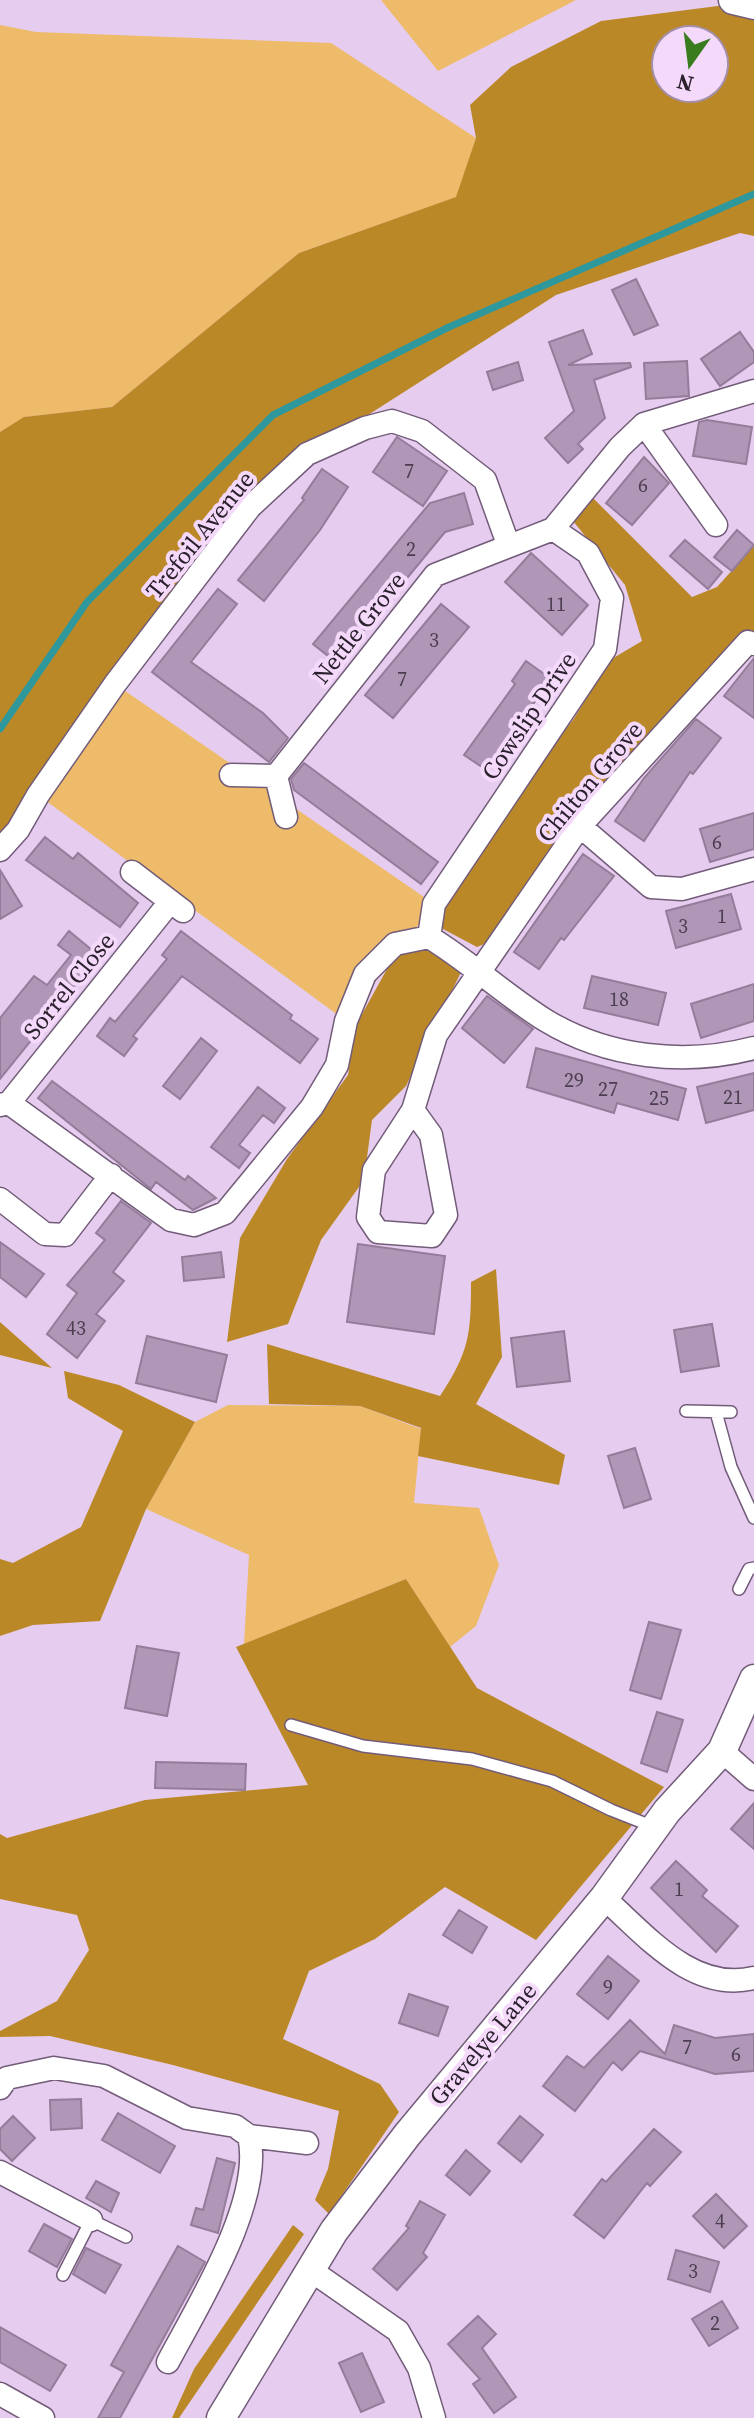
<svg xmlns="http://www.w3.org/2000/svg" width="754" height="2418" viewBox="0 0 754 2418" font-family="'Source Serif 4',serif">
<rect width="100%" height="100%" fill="#e6ccee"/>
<path fill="#edbb69" d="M381,0h195l-138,71z
M0,25l36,7 295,11 145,95 -19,59 -158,56 -187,154 -87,10 -25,15z
M115,684l319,220 -88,117 -308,-226z
M228,1405l132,1 61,23 -7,74 65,5 20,57 -23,61 -26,21 -44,-68 -162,65 5,-89 -103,-46 49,-87z"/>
<path fill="#bb8828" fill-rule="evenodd" d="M741,3l13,5v228l-14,-3 -184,62 -249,159 -57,53 -250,343v-418l24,-15 88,-10 187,-154 157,-56 20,-59 -6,-33 41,-38 90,-46zM666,40h48v48h-48z
M593,498l99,99 25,-10 37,-41v90l-65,53 -88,102 -112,151 -12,5 -34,-18 -1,-25 60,-96 71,-88 37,-60 32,-19 -17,-56 -52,-64z
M426,943l36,27 -56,116 -34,34 -8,60 -43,60 -33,84 -61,18 13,-104 47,-79 61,-84 7,-48 43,-78z
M496,1269l6,88 -26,47 89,51 -6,30 -141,-29 3,-28 -61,-22 -91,-2 -2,-60 173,52c29,-44 31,-61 31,-114z
M0,1322l52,46 -52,-13z
M64,1371l55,14 76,37 -49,87 -46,112 -67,4 -33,11v-77l13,4 68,-36 42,-96 -55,-33z
M406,1579l71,109 187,99 -128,153 -91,-53 -70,52 -66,32 -26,68 97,45 19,28 -70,102 -14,-14 13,-31 11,-58 -166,-46 -123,-29 -50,1v-6l57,-30 32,-51 -12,-35 -77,-16v-65l7,4 138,-38 163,-15 -72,-138z
M293,2225l11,9 -125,184h-7l22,-49z"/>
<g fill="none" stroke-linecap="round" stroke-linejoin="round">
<path stroke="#2f989c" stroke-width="7" d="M0,729l87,-127 186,-187 176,-88 305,-133"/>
</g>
<path fill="#b097b7" stroke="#947c9a" stroke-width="2" d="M636,279l22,46 -24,10 -22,-45z
M583,330l9,24 -24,11 62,-2 1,4 -37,13 11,38 -27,26 5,5 -15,14 -23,-25 29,-27 -25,-69z
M740,332l14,20v10l-34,24 -19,-27z
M687,361l2,35 -43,3 -2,-36z
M518,362l5,18 -30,10 -6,-18z
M707,420l45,7 -6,37 -53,-8 6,-34z
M397,437l50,34 -24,35 -50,-34z
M644,457l25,26 -37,42 -26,-22z
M322,469l26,18 -28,43 -56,71 -26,-21 66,-80 -2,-2z
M464,493l9,31 -28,8 -108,131 -24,-19 117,-141z
M737,530l17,15 -22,26 -18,-14z
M685,540l37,32 -14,17 -38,-33z
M531,553l57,52 -26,30 -57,-53z
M218,589l19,15 -46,58 72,51 25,25 -19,24 -117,-90z
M441,604l28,23 -76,91 -28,-23z
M754,658v60l-30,-22z
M526,661l25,18 -22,31 5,3 -20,28 -4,-3 -22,33 -24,-16 51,-71 -3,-3z
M696,719l25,19 -28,36 -3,-2 -46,69 -29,-20 29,-43z
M304,763l134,99 -17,22 -127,-94 -3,-11z
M754,813v36l-44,13 -10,-33z
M45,837l28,22 5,-6 60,50 -18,24 -94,-67z
M583,854l31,22 -50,64 -3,-2 -22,31 -25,-17z
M0,870l22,36 -22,13z
M731,894l10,35 -65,19 -10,-37z
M69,931l30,25 -99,123v-61l34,-42 13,9 24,-30 -13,-10z
M181,931l111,84 -2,4 28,20 -18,24 -118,-87 -49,60 4,3 -13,17 -27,-20 13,-18 5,4 52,-63 -5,-4z
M592,976l74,17 -8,32 -74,-17z
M754,984v37l-53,17 -10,-34z
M487,996l46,33 -29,34 -42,-35z
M201,1038l16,13 -37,48 -17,-13z
M536,1048l150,41 -8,31 -61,-17 -3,10 -87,-26z
M754,1073v37l-48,13 -9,-36z
M52,1081l133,99 3,-4 28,22 -23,12 -37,-28 -5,7 -113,-91z
M258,1087l27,21 -11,15 -11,-8 -24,30 11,8 -11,15 -28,-21z
M121,1201l30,22 -38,49 11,9 -28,33 9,7 -28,37 -30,-24 30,-41 -10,-8 38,-45 -9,-7z
M0,1242l44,32 -18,23 -26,-20z
M358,1244l87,12 -11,78 -87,-12z
M221,1252l3,25 -40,4 -2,-24z
M712,1324l7,42 -38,6 -7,-42z
M564,1331l6,50 -53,6 -6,-49z
M147,1336l80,19 -11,47 -80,-19z
M635,1448l16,51 -27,9 -16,-52z
M649,1622l32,8 -20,69 -31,-9z
M137,1646l42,7 -12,63 -42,-8z
M657,1712l26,8 -16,52 -26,-9z
M156,1762l90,2 -1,26 -90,-2z
M754,1803v46l-23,-20z
M676,1861l31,29 -5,6 36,30 -22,26 -65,-64z
M459,1910l28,17 -15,26 -29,-18z
M608,1956l31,25 -31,38 -31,-25z
M409,1994l39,13 -10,29 -39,-13z
M630,2020l35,34 9,-29 41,13 39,-4v37l-39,3 -75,-23 -18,19 -9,-8 -38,49 -32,-25 24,-30 17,12z
M81,2099l1,29 -31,2 -1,-30z
M118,2113l57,33 -15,27 -58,-33z
M13,2116l22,22 -23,23 -12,-12v-20z
M520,2116l23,19 -22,27 -23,-19z
M654,2129l27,23 -31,34 -3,-3 -43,55 -30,-23 28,-36 4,3z
M466,2150l24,21 -20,24 -24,-20z
M217,2158l18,5 -17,70 -27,-8 5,-17 7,2z
M96,2181l23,12 -8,19 -25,-14z
M716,2194l31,32 -23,22 -31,-32z
M420,2201l25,14 -22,38 4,4 -30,33 -24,-21 36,-41 -3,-2z
M44,2224l28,15 -15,28 -28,-16z
M178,2246l27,16 -85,156h-22l26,-46 -13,-7z
M86,2248l35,17 -16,28 -32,-19z
M676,2250l43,12 -9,30 -42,-13z
M722,2301l16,27 -29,18 -17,-27z
M478,2316l18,18 -14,14 34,49 -22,16 -21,-29 7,-5 -32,-35z
M0,2327l66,38 -16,26 -50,-29z
M362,2353l22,49 -23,10 -22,-49z"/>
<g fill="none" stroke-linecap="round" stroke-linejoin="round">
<g stroke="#725c79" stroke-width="14">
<path id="service" d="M686,1411l45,1
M716,1412l15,55 23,51
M739,1589l10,-20 5,-1
M291,1725l72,21 109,13 80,22 59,29 43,17
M63,2275l28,-55 35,17"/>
</g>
<g stroke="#725c79" stroke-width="25">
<path id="minor" d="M644,424l72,101
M553,529l67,-82 24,-23 110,-33
M231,775l45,1 10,41
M276,776l159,-201 118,-46
M580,826l71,61 31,2 72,-20
M0,850l18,-20 20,-35 77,-111 135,-177 57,-53 58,-26 27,-7 30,10 63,49 23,64
M132,872l51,39
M429,937l5,-33 171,-255 7,-51 -24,-45 -35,-24
M9,1103l161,-201
M0,1105l9,-2 162,117 23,5 31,-12 87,-106 25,-42 9,-44 19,-47 30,-30 34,-7c41,25 76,58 116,83 62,38 140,46 209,28
M413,1110l-39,60 -6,47 10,15 54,4 14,-21 -15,-80 -18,-25 23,-75 144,-209 168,-184 6,2
M0,1199l45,35 20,1 46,-60
M722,1751l32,28
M604,1898c42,37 88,95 150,80
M0,2088l7,-10 47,-10 50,8 83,42 48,8 14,10 58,7
M0,2172l91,48
M309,2269l89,62 21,37 15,50
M168,2362c30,-57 96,-162 81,-226
M0,2394l43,24"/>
</g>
<g stroke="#725c79" stroke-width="31">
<path id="tertiary" d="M733,0l21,5
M221,2418l113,-187 73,-96 197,-237 63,-87 55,-60 32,-72"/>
</g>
<use href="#service" stroke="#fff" stroke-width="11"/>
<use href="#minor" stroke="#fff" stroke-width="22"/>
<use href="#tertiary" stroke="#fff" stroke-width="28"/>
</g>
<g text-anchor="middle" stroke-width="8" stroke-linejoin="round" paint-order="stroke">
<g font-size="20" fill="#4c3e50">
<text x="409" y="478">7</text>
<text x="643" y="492">6</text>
<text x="411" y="556">2</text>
<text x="556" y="611">11</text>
<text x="434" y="647">3</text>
<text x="402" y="686">7</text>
<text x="717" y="849">6</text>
<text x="722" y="923">1</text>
<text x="683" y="933">3</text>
<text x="619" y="1006">18</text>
<text x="574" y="1087">29</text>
<text x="608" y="1096">27</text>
<text x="733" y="1104">21</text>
<text x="659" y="1105">25</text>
<text x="76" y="1335">43</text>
<text x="679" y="1896">1</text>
<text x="608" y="1994">9</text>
<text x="687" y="2054">7</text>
<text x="736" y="2061">6</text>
<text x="720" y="2228">4</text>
<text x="693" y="2278">3</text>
<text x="715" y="2330">2</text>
</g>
<g font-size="24" fill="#2b212d" stroke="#f4d9fb">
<text transform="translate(200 535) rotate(-51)" y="8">Trefoil Avenue</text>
<text transform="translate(359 628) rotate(-52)" y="8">Nettle Grove</text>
<text transform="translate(529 716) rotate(-56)" y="8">Cowslip Drive</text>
<text transform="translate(590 782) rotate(-50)" y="8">Chilton Grove</text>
<text transform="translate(69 986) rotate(-51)" y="8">Sorrel Close</text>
<text transform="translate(483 2044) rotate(-50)" y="8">Gravelye Lane</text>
</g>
</g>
<g transform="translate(690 64) rotate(194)"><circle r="38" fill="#f4d9fb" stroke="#a48fa9" stroke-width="2"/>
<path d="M0-6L14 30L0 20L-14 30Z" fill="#387c1e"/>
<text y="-12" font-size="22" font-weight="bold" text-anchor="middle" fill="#2b212d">N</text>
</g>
</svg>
